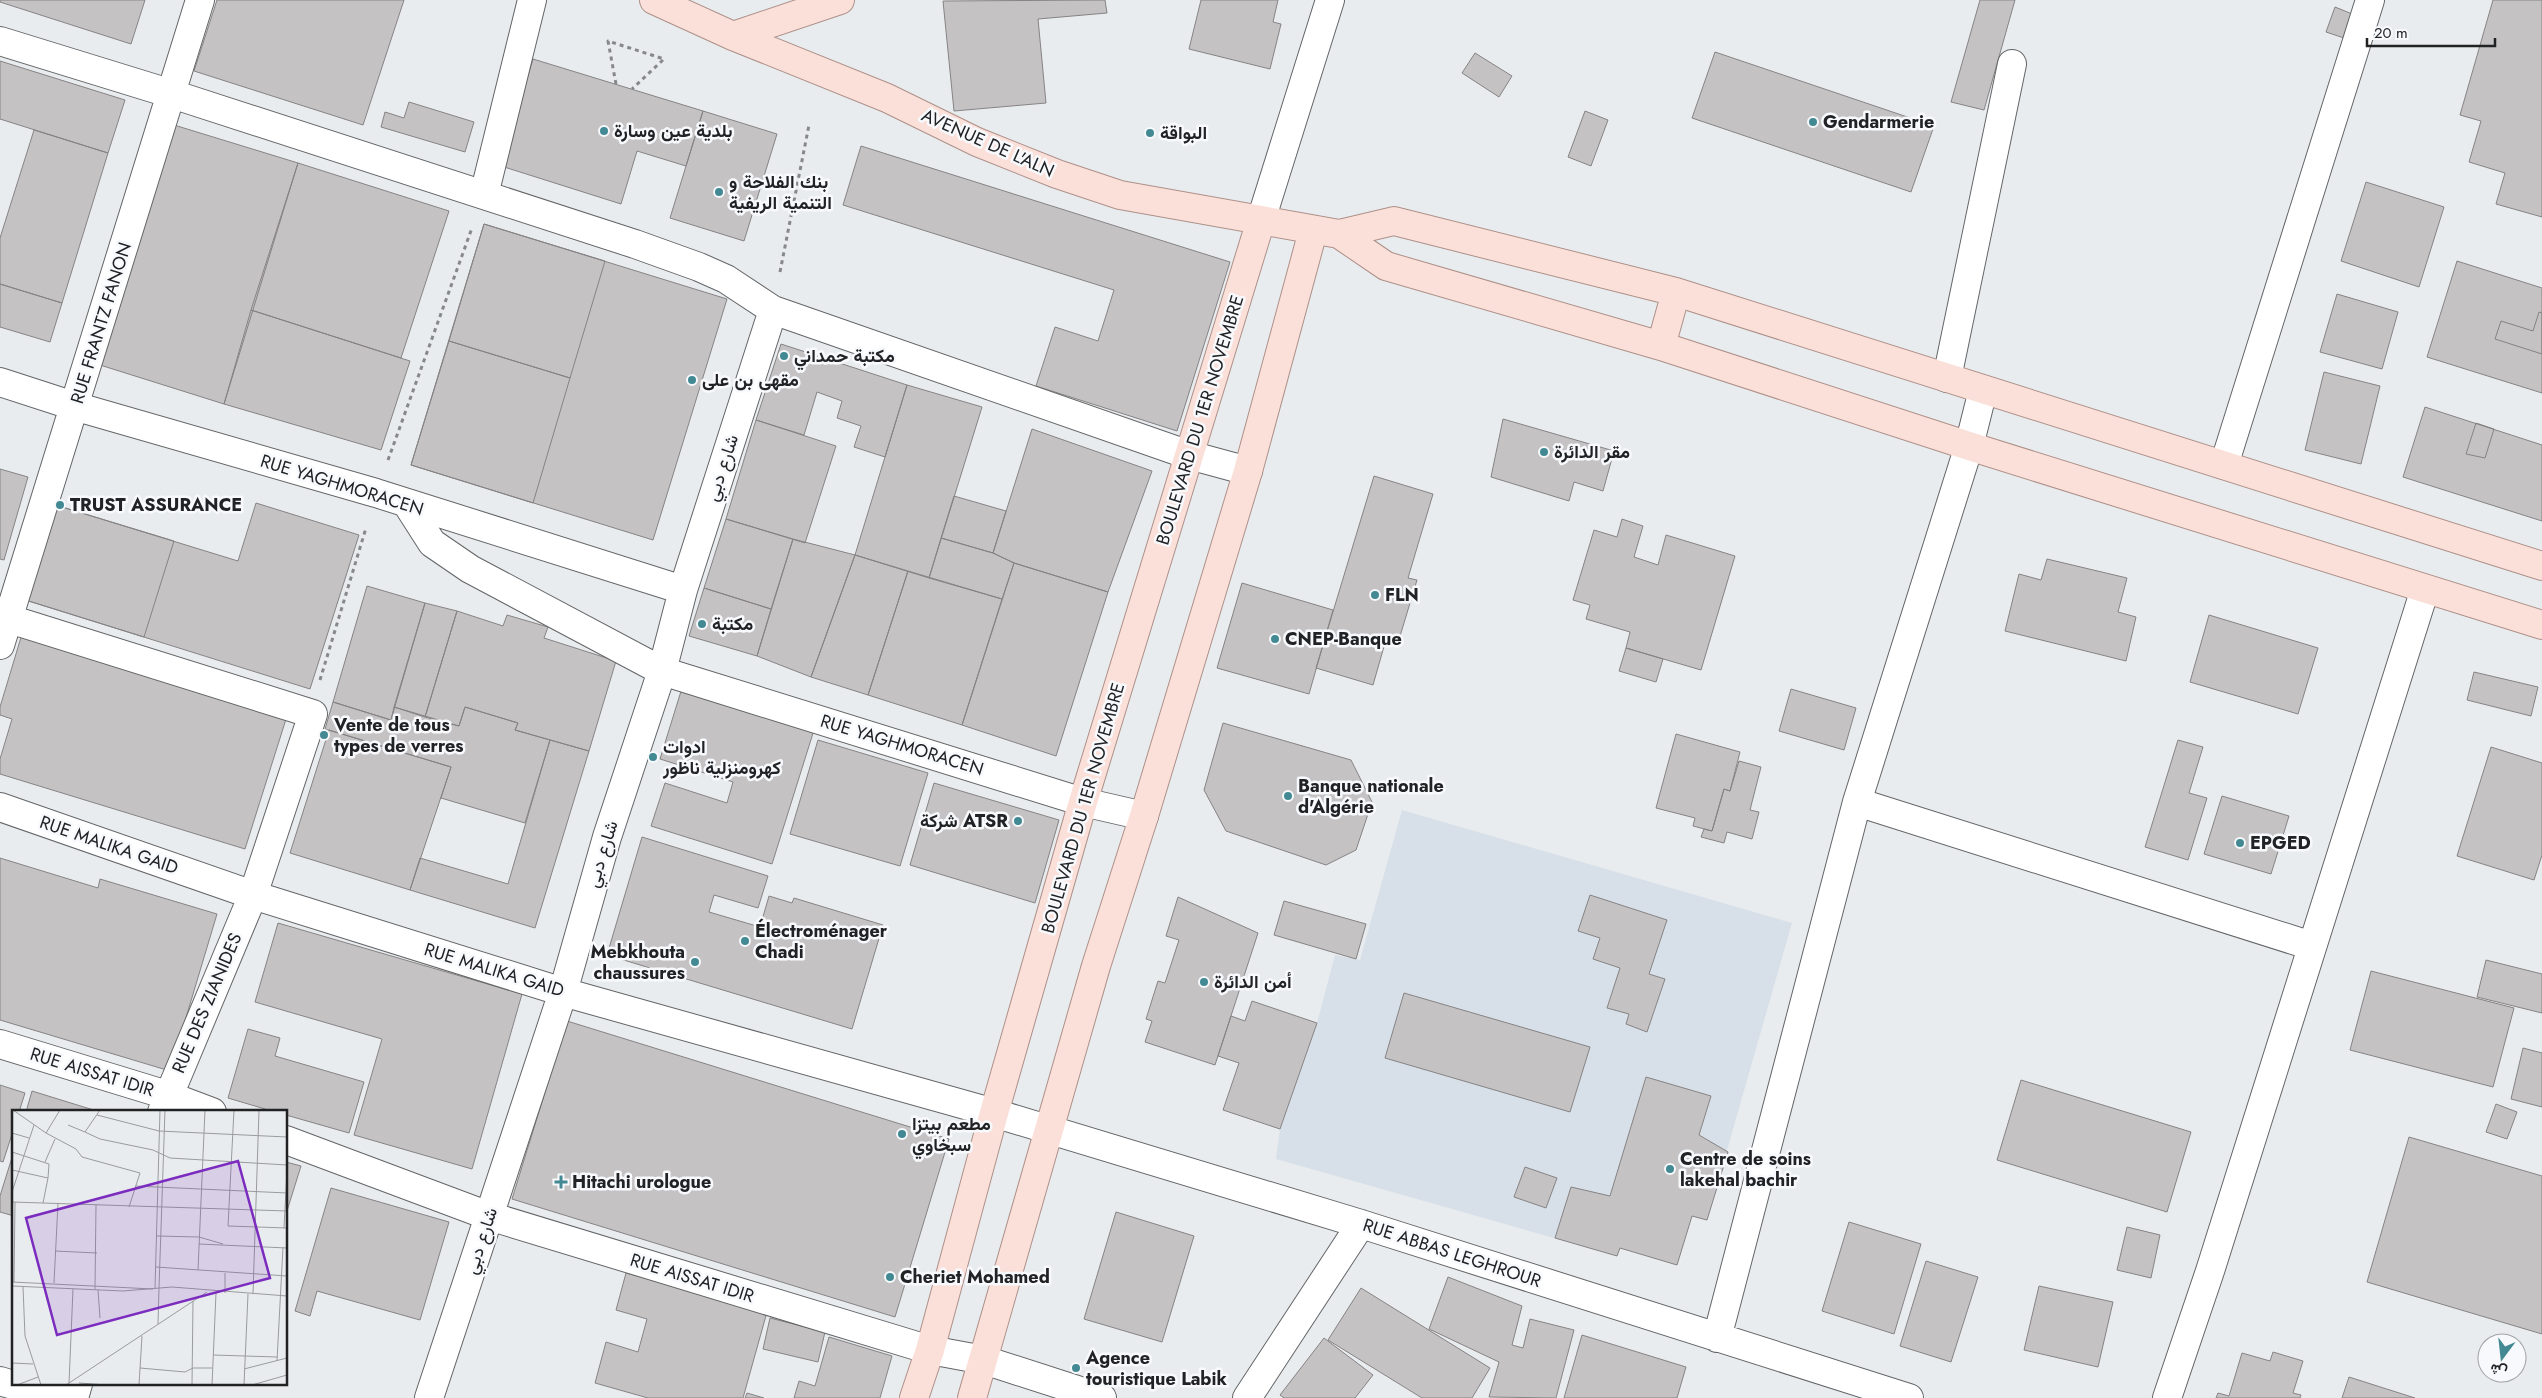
<svg xmlns="http://www.w3.org/2000/svg" width="2542" height="1398" viewBox="0 0 2542 1398" font-family="Jost,Vazirmatn,sans-serif">
<rect width="100%" height="100%" fill="#e9ecee"/>
<path fill="#d7e0e8" d="M1402,810l390,113 -85,297 -15,-4 -15,49 -57,-17 -3,8 -341,-97 4,-30 37,-106 18,-68 25,5z"/>
<path fill="#c5c2c3" stroke="#868384" d="M0,0h145l-14,44 -131,-42z
M217,0h187l-41,125 -169,-54z
M1105,0l2,13 -69,6 8,84 -92,8 -11,-110z
M1201,0h77l-5,22 8,2 -11,45 -81,-20z
M1980,0h35l-31,110 -33,-8z
M2493,0h49v217l-46,-13 9,-31 -36,-11 12,-41 -21,-6z
M2335,7l27,11 -9,23 -27,-9z
M1715,52l219,74 -23,66 -219,-74z
M1475,53l37,23 -13,21 -37,-24z
M533,59l170,52 -17,55 -49,-15 -16,53 -120,-38z
M0,61l125,39 -17,53 -108,-34z
M409,102l65,20 -9,30 -84,-25 4,-15 19,6z
M703,111l74,23 -33,107 -74,-23z
M1585,111l23,9 -17,46 -23,-9z
M174,125l124,38 -74,241 -124,-39z
M34,130l74,23 -46,150 -62,-19v-46z
M861,146l369,116 -53,169 -141,-45 19,-59 43,14 16,-51 -271,-85z
M298,163l151,48 -48,147 -150,-48z
M2366,182l78,25 -25,80 -78,-26z
M484,224l243,75 -74,241 -242,-75z
M484,224l121,37 -35,117 -121,-37z
M2457,261l85,27v105l-115,-36z
M0,284l62,19 -12,39 -50,-15z
M2337,294l61,18 -16,57 -62,-17z
M251,310l159,51 -29,89 -157,-46z
M2539,312l3,1v41l-47,-15 6,-18 32,10z
M449,341l121,37 -37,125 -122,-38z
M781,344l126,41 -22,72 -31,-10 7,-21 -24,-8 5,-17 -25,-9 -13,43 -48,-15z
M2324,372l56,14 -19,78 -56,-14z
M907,385l75,22 -53,171 -74,-23z
M2425,407l117,38v76l-139,-44z
M1503,419l111,32 -11,40 -29,-9 -5,19 -78,-24z
M756,420l80,26 -31,97 -79,-24z
M2476,423l18,6 -9,29 -19,-4z
M1032,429l120,42 -44,121 -94,-29 -21,-10z
M0,469l28,8 -24,83 -4,-1z
M1374,476l59,18 -25,84 9,2 -20,66 -12,-3 -12,42 -57,-17z
M954,496l52,15 -13,42 -52,-15z
M49,503l189,58 18,-58 103,32 -49,154 -291,-91z
M49,503l125,38 -30,96 -125,-39z
M726,519l67,20 -22,70 -67,-21z
M1622,519l21,7 -9,31 24,8 8,-30 69,21 -34,114 -75,-22 4,-16 -44,-13 4,-14 -17,-5 21,-70 23,7z
M941,538l52,15 21,10 -12,36 -73,-21z
M793,539l62,16 -44,122 -54,-21z
M855,555l53,16 -40,124 -57,-18z
M2047,559l80,19 -9,34 18,5 -10,44 -121,-30 14,-57 22,6z
M1014,563l94,29 -52,164 -94,-31z
M908,571l94,28 -40,126 -94,-30z
M1242,583l91,27 -24,84 -92,-26z
M367,586l58,17 -34,117 -58,-18z
M704,588l67,21 -14,47 -68,-20z
M425,603l32,8 -32,106 -31,-10z
M457,611l46,15 4,-11 41,12 -4,11 72,23 -27,90 -74,-21 3,-7 -53,-16 -6,19 -34,-9z
M2209,615l109,33 -20,66 -108,-32z
M22,634l265,82 -42,133 -245,-75v-15l12,-40 -12,-4v-8z
M1626,648l37,11 -7,23 -37,-11z
M2474,672l64,15 -7,29 -64,-16z
M682,688l132,42 -42,134 -121,-38 14,-43 62,20 6,-21 -73,-23z
M1791,689l65,19 -12,42 -65,-19z
M333,702l58,18 3,-13 65,19 6,-19 53,16 -3,7 35,10 -25,83 -84,-25 10,-31 -126,-38z
M1223,723l128,37 21,42 -16,48 -30,15 -100,-34 -22,-41z
M329,730l122,37 -41,123 -120,-37z
M1676,734l64,18 -10,39 -6,-2 -12,42 -19,-5 2,-8 -39,-10z
M550,740l39,11 -54,177 -125,-38 10,-32 88,26z
M818,740l110,33 -28,93 -110,-32z
M2178,740l25,7 -14,46 18,5 -19,62 -43,-13z
M2491,747l51,16v92l-8,25 -77,-24z
M1739,761l22,6 -11,43 9,2 -7,27 -25,-7 -3,11 -23,-6 3,-8 8,2 12,-42 6,2z
M934,783l125,37 -24,83 -125,-38z
M2222,796l67,20 -18,58 -67,-20z
M642,837l126,39 -10,32 -44,-13 -5,17 51,15 9,-31 23,7 2,-5 89,27 -31,104 -245,-74z
M0,858l98,30 2,-9 117,35 -47,157 -170,-51z
M1590,895l77,25 -18,54 16,5 -18,53 -21,-8 3,-10 -22,-6 13,-40 -27,-9 7,-21 -22,-7z
M1178,897l80,36 -43,132 -70,-23 7,-21 -6,-2 12,-38 7,2 14,-43 -13,-4z
M1284,901l82,23 -10,35 -82,-24z
M278,923l244,71 -50,175 -118,-34 28,-96 -127,-37z
M2486,960l56,14v39l-65,-16z
M2371,971l143,37 -21,79 -143,-37z
M1404,993l186,54 -20,65 -185,-54z
M1252,1001l65,22 -37,106 -57,-19 16,-47 -21,-7 13,-40 14,5z
M567,1021l382,118 -54,178 -383,-118z
M248,1029l32,9 -5,18 89,26 -15,51 -63,-18v-3h-11l-47,-14z
M2523,1048l19,5v54l-31,-8z
M1646,1077l65,19 -12,39 29,17 -21,68 -15,-4 -15,49 -57,-17 -3,8 -62,-18 16,-51 39,9z
M2021,1080l170,52 -24,80 -170,-52z
M0,1085l25,8 -6,19h-5v16l-11,34 -3,-1z
M32,1091l68,21h-74z
M2496,1104l21,8 -10,27 -21,-7z
M2409,1137l133,39v158l-175,-52z
M14,1151v65l-14,-4v-16z
M286,1162l15,4 -15,48z
M1525,1167l32,11 -11,30 -32,-11z
M331,1188l118,34 -29,98 -103,-29 -7,25 -15,-5z
M1116,1212l78,24 -32,106 -78,-23z
M1849,1222l72,22 -27,90 -72,-23z
M2127,1227l33,8 -9,43 -34,-8z
M1926,1261l52,16 -27,85 -51,-16z
M626,1273l141,39 -24,86h-95l-53,-15 11,-41 32,10 9,-33 -31,-9z
M1448,1277l74,29 -10,39 11,3 7,-29 44,11 -18,68 -67,-1 10,-35 -70,-33z
M2039,1286l74,16 -15,65 -74,-17z
M1361,1288l129,80 -18,30h-50l-94,-58z
M770,1318l55,14 -7,30 -55,-13z
M1582,1335l104,32 -9,31h-113z
M829,1337l63,19 -12,42h-86l5,-17 16,5z
M1324,1338l49,37 -18,23h-71l-4,-3z
M2273,1352l30,9 -10,32 8,2 -1,3h-84l2,-5 11,3 13,-43 28,8z
M2349,1377l66,21h-73z
M747,1393l17,5h-19z"/>
<g fill="none" stroke-linecap="round" stroke-linejoin="round">
<g stroke="#636567" stroke-width="30">
<path id="minor" d="M0,41l172,53 463,150 64,23 27,12 47,31 416,145 59,16
M484,195l48,-195
M1261,220l69,-220
M1947,378l65,-314
M0,382l74,24 302,87 307,97
M2224,465l146,-465
M407,504l25,39 38,26 192,102 421,131 61,14
M0,616l313,98 -60,181 -91,217
M0,645l200,-645
M1857,802l455,144
M0,807l253,88 310,97 431,121 367,111 548,174
M0,1044l167,51 45,17
M286,1140l203,76 441,134 54,10 118,38
M1717,1338l140,-536 112,-356 14,-56
M0,1381l56,17
M74,1398l4,-14
M429,1398l134,-406 44,-155 55,-166 21,-81 90,-280
M1247,1398l114,-174
M2167,1398l43,-127 215,-682"/>
</g>
<g stroke="#ad9089" stroke-width="30">
<path id="major" d="M654,0l79,36 154,62 90,44 80,32 63,21 219,39 55,-13 282,71 866,274
M733,36l107,-36
M1339,234l47,32 275,80 308,100 573,179
M1661,346l15,-54
M914,1398l16,-48 64,-237 89,-311 178,-582
M972,1398l124,-432 48,-150 104,-345 65,-240"/>
</g>
<path stroke="#86888a" stroke-width="3" stroke-dasharray="4 4" stroke-linecap="butt" d="M616,84l-8,-43 56,18 -32,30
M780,272l29,-147
M388,460l84,-232
M320,680l46,-152"/>
<use href="#minor" stroke="#fff" stroke-width="28"/>
<use href="#major" stroke="#fbe0d9" stroke-width="28"/>
</g>
<g fill="#428993" stroke="#f7f9fc" stroke-width="2">
<circle cx="1813" cy="122" r="5"/>
<circle cx="604" cy="131" r="5"/>
<circle cx="1150" cy="133" r="5"/>
<circle cx="719" cy="192" r="5"/>
<circle cx="784" cy="356" r="5"/>
<circle cx="692" cy="380" r="5"/>
<circle cx="1544" cy="452" r="5"/>
<circle cx="60" cy="505" r="5"/>
<circle cx="1375" cy="595" r="5"/>
<circle cx="702" cy="624" r="5"/>
<circle cx="1275" cy="639" r="5"/>
<circle cx="324" cy="735" r="5"/>
<circle cx="653" cy="757" r="5"/>
<circle cx="1288" cy="796" r="5"/>
<circle cx="1018" cy="821" r="5"/>
<circle cx="2240" cy="843" r="5"/>
<circle cx="745" cy="941" r="5"/>
<circle cx="695" cy="962" r="5"/>
<circle cx="1204" cy="982" r="5"/>
<circle cx="902" cy="1134" r="5"/>
<circle cx="1670" cy="1169" r="5"/>
<path d="M558.5 1174.5h5v5h5v5h-5v5h-5v-5h-5v-5h5z"/>
<circle cx="890" cy="1277" r="5"/>
<circle cx="1076" cy="1368" r="5"/>
</g>
<g text-anchor="middle" stroke-width="5" stroke-linejoin="round" paint-order="stroke">
<g font-size="18" font-weight="bold" fill="#212223" stroke="#f7f9fc" text-anchor="start">
<text x="1823" y="128">Gendarmerie</text>
<text x="614" y="137">بلدية عين وسارة</text>
<text x="1160" y="139">البواقة</text>
<text x="729" y="188">بنك الفلاحة و<tspan x="729" dy="21">التنمية الريفية</tspan></text>
<text x="794" y="362">مكتبة حمداني</text>
<text x="702" y="386">مقهى بن على</text>
<text x="1554" y="458">مقر الدائرة</text>
<text x="70" y="511">TRUST ASSURANCE</text>
<text x="1385" y="601">FLN</text>
<text x="712" y="630">مكتبة</text>
<text x="1285" y="645">CNEP-Banque</text>
<text x="334" y="731">Vente de tous<tspan x="334" dy="21">types de verres</tspan></text>
<text x="663" y="753">ادوات<tspan x="663" dy="21">كهرومنزلية ناظور</tspan></text>
<text x="1298" y="792">Banque nationale<tspan x="1298" dy="21">d'Algérie</tspan></text>
<text x="1008" y="827" text-anchor="end">شركة ATSR</text>
<text x="2250" y="849">EPGED</text>
<text x="755" y="937">Électroménager<tspan x="755" dy="21">Chadi</tspan></text>
<text x="685" y="958" text-anchor="end">Mebkhouta<tspan x="685" dy="21">chaussures</tspan></text>
<text x="1214" y="988">أمن الدائرة</text>
<text x="912" y="1130">مطعم بيتزا<tspan x="912" dy="21">سبخاوي</tspan></text>
<text x="1680" y="1165">Centre de soins<tspan x="1680" dy="21">lakehal bachir</tspan></text>
<text x="572" y="1188">Hitachi urologue</text>
<text x="900" y="1283">Cheriet Mohamed</text>
<text x="1086" y="1364">Agence<tspan x="1086" dy="21">touristique Labik</tspan></text>
</g>
<g font-size="18" fill="#212223" stroke="#f7f9fc">
<text transform="translate(988 143) rotate(24)" y="6">AVENUE DE L'ALN</text>
<text transform="translate(101 323) rotate(-73)" y="6">RUE FRANTZ FANON</text>
<text transform="translate(1200 420) rotate(-73)" y="6">BOULEVARD DU 1ER NOVEMBRE</text>
<text transform="translate(722 468) rotate(-72)" y="6">شارع دبي</text>
<text transform="translate(342 485) rotate(17)" y="6">RUE YAGHMORACEN</text>
<text transform="translate(902 745) rotate(17)" y="6">RUE YAGHMORACEN</text>
<text transform="translate(1083 808) rotate(-74)" y="6">BOULEVARD DU 1ER NOVEMBRE</text>
<text transform="translate(109 845) rotate(19)" y="6">RUE MALIKA GAID</text>
<text transform="translate(602 854) rotate(-73)" y="6">شارع دبي</text>
<text transform="translate(494 970) rotate(17)" y="6">RUE MALIKA GAID</text>
<text transform="translate(207 1003) rotate(-67)" y="6">RUE DES ZIANIDES</text>
<text transform="translate(92 1072) rotate(17)" y="6">RUE AISSAT IDIR</text>
<text transform="translate(481 1241) rotate(-72)" y="6">شارع دبي</text>
<text transform="translate(1452 1253) rotate(18)" y="6">RUE ABBAS LEGHROUR</text>
<text transform="translate(692 1278) rotate(17)" y="6">RUE AISSAT IDIR</text>
</g>
</g>
<g transform="translate(12 1110)">
<rect width="275" height="275" fill="#e9ecee"/>
<path fill="none" stroke="#999b9d" stroke-width="1" d="M1,0l33,23 30,16 6,8 58,16 -11,34M88,0l-15,22 15,7 53,11 17,8 117,7M222,0l-6,116 59,2M85,5l62,16 128,6M56,15l17,7M0,23l17,5M34,23l14,-23M0,42l37,12 -1,14M33,52l10,-23M0,60l36,8 -5,25M123,76l152,7M0,82l22,-67M0,92l275,9M272,118l3,-57M145,126l42,1 24,7M187,134l88,4M43,141l42,2M144,157l131,9M186,160l7,-160M213,163v20M0,172l141,7M2,172l1,-80M42,173l4,-80M0,176l111,5 49,-4 115,9M11,177l2,49 16,49M143,178l5,-178M147,178l6,-178M83,179l1,-84M86,180l2,28M241,184l6,-184M146,214l1,-36M201,245l64,2M265,251l6,-114M0,253l21,1M128,258l45,4 8,-4h19M232,259l43,-11M57,273l4,-94M67,273l28,2M5,275l21,-8M54,275l141,-93M127,275l3,-49M180,275l1,-84M200,275l4,-92M232,275l4,-91M240,275l35,-10"/>
<path fill="#7b2cbf" fill-opacity="0.15" stroke="#7b2cbf" stroke-width="2.5" d="M226,51l32,117 -213,57 -31,-117z"/>
<rect width="275" height="275" fill="none" stroke="#212223" stroke-width="2.5"/>
</g>
<g transform="translate(2502 1358) rotate(195)"><circle r="24" fill="#f7f9fc" stroke="#a1a3a5"/>
<path d="M0-4L9 19L0 12L-9 19Z" fill="#428993"/>
<text y="-8" font-size="14" font-weight="bold" text-anchor="middle" fill="#212223">ش</text>
</g>
<path d="M2367 38v8h128v-8" fill="none" stroke="#212223" stroke-width="2.5"/>
<text x="2374" y="38" font-size="15" fill="#212223" stroke="#f7f9fc" stroke-width="4" paint-order="stroke">20 m</text>
</svg>
